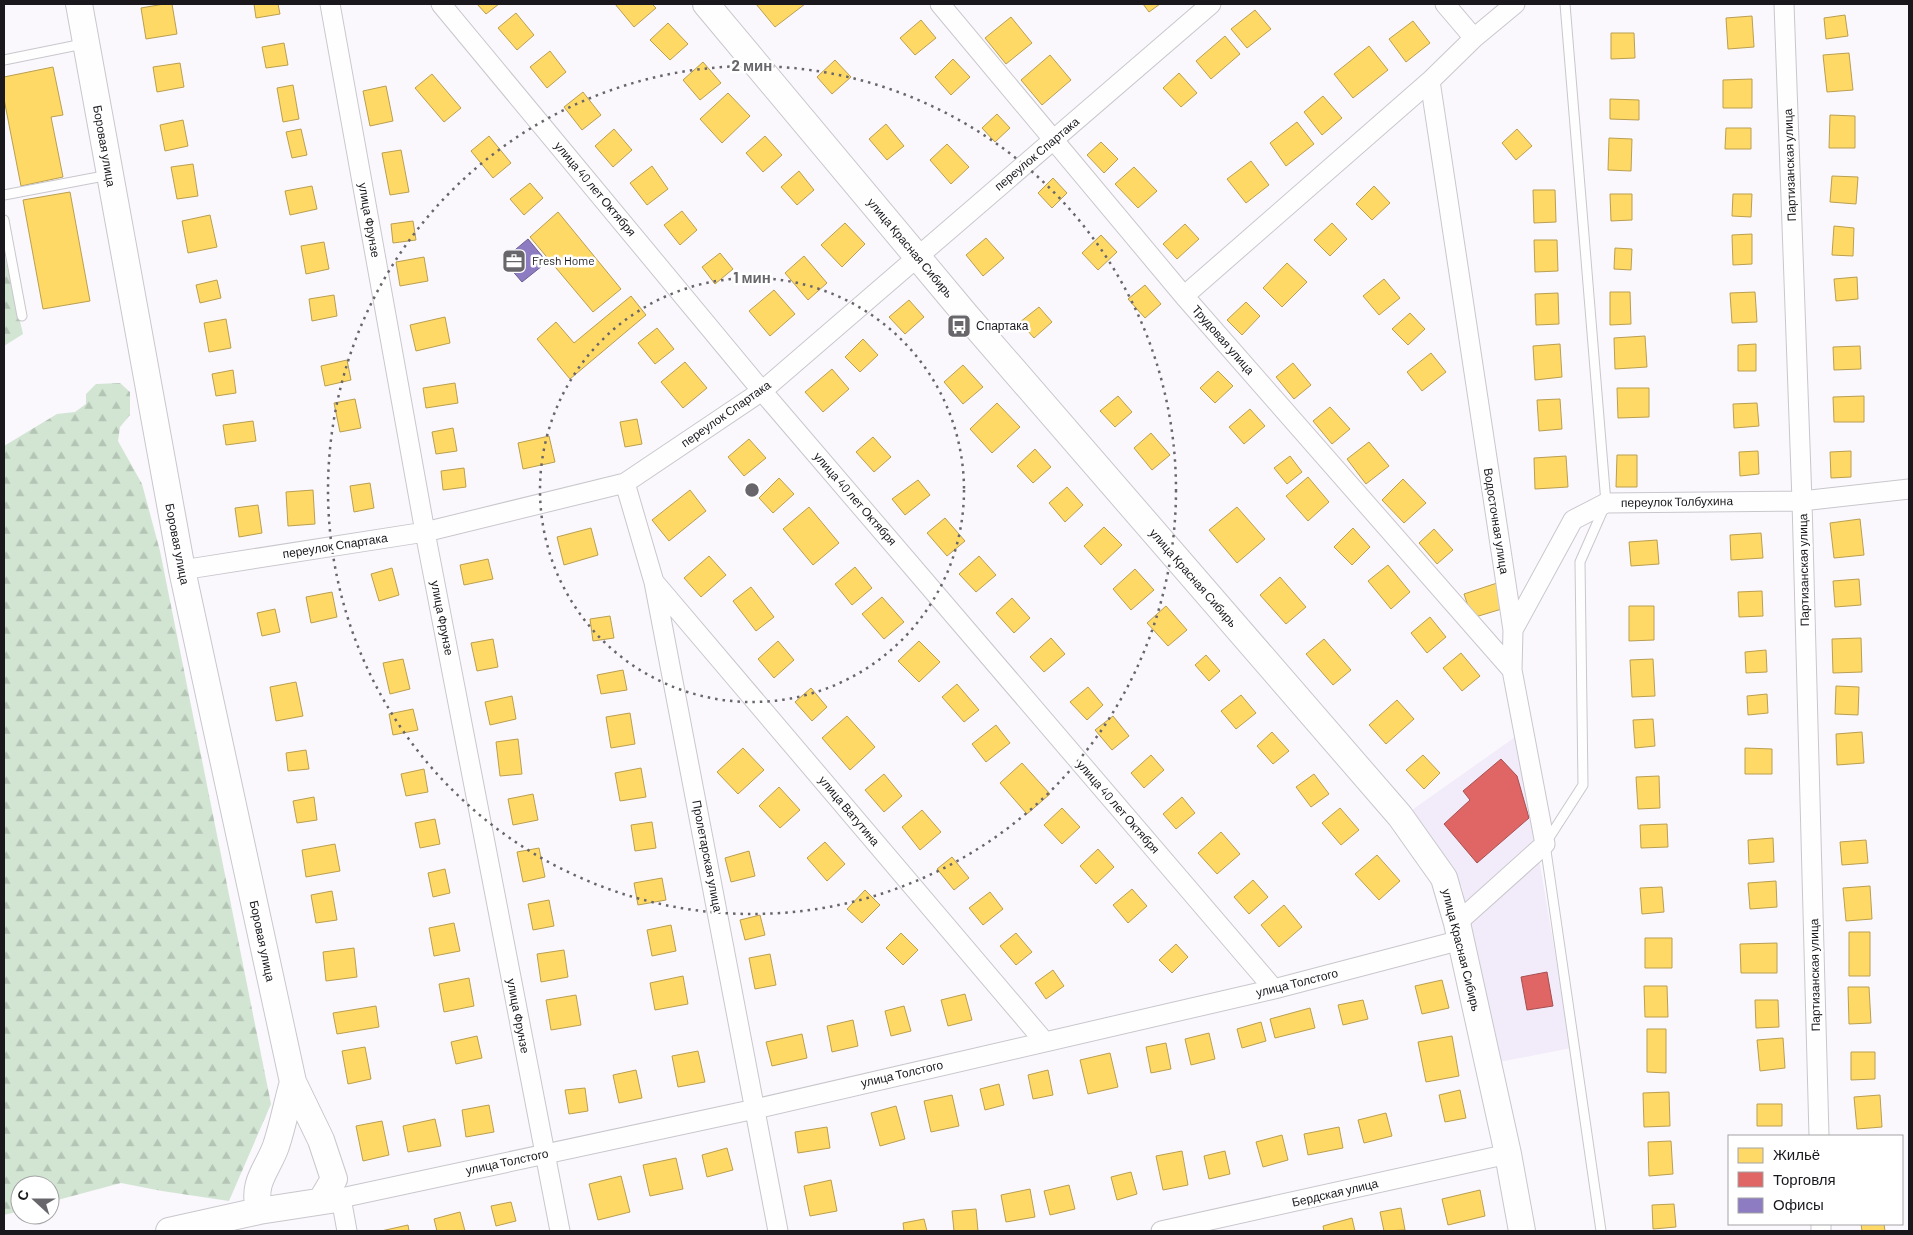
<svg xmlns="http://www.w3.org/2000/svg" width="1913" height="1235" viewBox="0 0 1913 1235" font-family="Barlow,sans-serif">
<defs>
<pattern id="forest-firs" width="22" height="20" patternUnits="userSpaceOnUse" patternTransform="scale(1.25)"><rect width="22" height="20" fill="#d2e5d3"/><path d="M5 1l3.5 6h-7zM16 11l3.5 6h-7z" fill="#b4c4b5"/></pattern>
</defs>
<rect width="100%" height="100%" fill="#faf7fd"/>
<path fill="#f2ebf9" d="M1518,735l53,313 -77,15 -32,-176 -57,-72z"/>
<path fill="url(#forest-firs)" d="M4,253l19,81 -19,12z
M120,383l10,9v23l-10,12 -2,14 24,43 18,67 111,553 -42,97 -67,-10 -41,-8 -71,19v-17h-30v26l-16,4v-769l53,-32 18,-2 11,-8v-10l10,-10z"/>
<path fill="#ffd966" stroke="#ba9f50" d="M164,4h8l5,30 -31,5 -5,-31z
M254,4h24l2,10 -24,4z
M477,4h22l-13,10z
M615,4h37l4,4 -22,19z
M756,4h49l-30,23z
M1143,4h17l-11,8z
M1255,10l16,19 -24,19 -16,-19z
M516,13l18,22 -17,15 -19,-22z
M1845,15l3,21 -22,3 -2,-21z
M1752,16l2,31 -26,2 -2,-31z
M1011,17l21,26 -26,21 -21,-26z
M921,20l15,18 -21,17 -15,-17z
M1413,21l17,22 -24,19 -17,-23z
M668,23l20,21 -18,16 -20,-20z
M1611,33h23l1,25 -24,1z
M1225,36l15,18 -29,25 -15,-18z
M284,43l4,22 -22,3 -4,-21z
M1369,46l19,24 -35,28 -19,-24z
M550,51l16,21 -19,16 -17,-21z
M1849,53l4,37 -26,2 -4,-37z
M1050,55l21,25 -29,25 -21,-25z
M953,59l17,18 -19,18 -16,-18z
M835,60l16,17 -19,17 -15,-17z
M703,62l18,21 -21,17 -17,-20z
M180,63l4,24 -27,5 -4,-25z
M53,67l10,48 -12,2 12,60 -42,9 -17,-87v-22z
M1179,73l18,20 -16,14 -18,-19z
M432,74l29,34 -17,14 -29,-34z
M1752,79v29h-29v-28z
M293,85l6,34 -16,3 -6,-34z
M386,86l7,35 -23,5 -7,-35z
M583,92l18,23 -19,15 -18,-23z
M728,93l22,23 -28,27 -22,-24z
M1323,96l19,22 -20,17 -18,-23z
M1610,99l29,1v20l-29,-1z
M997,114l13,14 -15,14 -13,-14z
M1830,115l25,1v32h-26z
M183,120l5,26 -23,5 -5,-26z
M1297,122l17,22 -28,22 -16,-23z
M886,124l18,22 -17,14 -18,-21z
M1726,128h25v21h-26z
M301,129l6,26 -15,3 -6,-26z
M614,129l18,21 -19,17 -18,-21z
M1517,129l15,17 -16,14 -14,-17z
M489,136l22,27 -18,15 -22,-27z
M765,136l17,19 -19,17 -17,-19z
M1609,138l23,1 -1,32 -23,-1z
M1101,142l17,17 -14,14 -17,-18z
M947,144l22,23 -18,17 -21,-24z
M401,150l8,42 -19,3 -8,-42z
M1251,161l18,24 -23,18 -19,-24z
M193,164l5,32 -21,3 -6,-32z
M652,166l16,23 -21,16 -17,-22z
M1134,167l23,24 -19,17 -23,-24z
M799,171l15,19 -17,15 -16,-18z
M1832,176l26,1 -2,27 -26,-2z
M1053,178l14,15 -15,15 -14,-15z
M530,183l13,15 -19,17 -14,-16z
M312,186l5,23 -27,6 -5,-24z
M1374,186l16,17 -18,17 -16,-16z
M1533,190h22l1,32 -22,1z
M70,192l20,109 -47,8 -20,-109z
M1610,194h22v26l-21,1z
M1733,194h19l-1,23 -19,-1z
M682,211l15,19 -17,15 -16,-20z
M558,212l63,77 -28,23 -63,-75z
M210,215l7,32 -29,6 -6,-32z
M413,221l3,19 -23,3 -2,-19z
M845,223l20,21 -23,23 -21,-22z
M1332,223l15,16 -17,17 -16,-16z
M1185,224l14,15 -22,20 -14,-15z
M1834,226l20,2 -1,28 -21,-1z
M1752,234v30l-19,1 -1,-30z
M1101,235l16,17 -19,18 -16,-17z
M986,238l18,20 -21,18 -17,-21z
M1534,240h23l1,31 -23,1z
M324,242l5,27 -23,5 -5,-28z
M1615,248l17,1 -1,21 -17,-1z
M720,253l13,16 -18,15 -13,-17z
M804,256l23,27 -19,17 -23,-27z
M424,257l4,24 -28,5 -4,-24z
M1287,263l20,19 -25,25 -19,-19z
M1857,277l1,22 -22,2 -2,-22z
M1384,279l16,19 -21,17 -16,-19z
M217,280l4,18 -21,5 -4,-18z
M1145,285l16,19 -16,14 -17,-19z
M774,290l21,24 -25,22 -21,-25z
M1610,292h20l1,32 -21,1z
M1755,292l2,30 -25,1 -2,-30z
M1558,293l1,31 -23,1 -1,-31z
M334,295l3,21 -25,5 -3,-22z
M631,296l15,19 -76,64 -33,-40 19,-17 18,21z
M909,300l15,17 -19,17 -16,-17z
M1246,302l14,14 -18,19 -15,-15z
M1039,307l13,15 -18,16 -14,-16z
M1410,313l15,16 -17,16 -16,-16z
M445,317l5,26 -34,8 -6,-26z
M226,319l5,29 -22,4 -5,-29z
M657,328l17,21 -19,15 -17,-21z
M1645,336l2,31 -32,2 -1,-31z
M863,339l15,16 -18,17 -15,-15z
M1560,344l2,33 -27,3 -2,-34z
M1756,344v27h-18v-26z
M1860,346l1,23 -27,1 -1,-23z
M1431,353l15,19 -24,19 -15,-19z
M347,360l4,20 -26,6 -4,-20z
M685,362l22,26 -24,20 -22,-26z
M1293,363l18,22 -17,14 -18,-22z
M963,365l20,22 -20,17 -19,-22z
M832,369l17,20 -26,23 -18,-20z
M233,370l3,23 -20,3 -4,-22z
M1218,371l15,15 -18,17 -15,-15z
M455,383l3,20 -32,5 -3,-20z
M1617,388h32v29l-31,1z
M1118,396l14,16 -17,15 -15,-16z
M1864,396v26h-30l-1,-25z
M355,399l6,29 -21,4 -6,-29z
M1560,399l2,30 -23,2 -2,-31z
M997,403l23,24 -28,26 -22,-24z
M1757,403l2,23 -25,2 -1,-24z
M1330,407l20,22 -18,15 -19,-23z
M1250,409l15,17 -21,18 -15,-17z
M637,419l5,25 -17,3 -5,-25z
M253,421l3,20 -30,4 -3,-20z
M453,428l4,23 -21,3 -4,-22z
M1151,433l19,22 -18,15 -18,-22z
M549,436l6,26 -32,7 -5,-26z
M873,437l18,20 -17,15 -18,-20z
M749,439l17,19 -22,18 -16,-19z
M1369,442l20,24 -23,18 -19,-25z
M1035,449l16,18 -18,16 -16,-17z
M1758,451l1,23 -19,2 -1,-24z
M1851,451v26l-20,1 -1,-26z
M1617,455h20v32h-21z
M1290,456l12,16 -15,12 -13,-16z
M1566,456l2,31 -33,2 -1,-31z
M464,468l2,19 -23,3 -2,-19z
M1308,477l21,25 -21,19 -22,-25z
M779,478l15,16 -21,19 -14,-15z
M1403,479l23,24 -22,20 -22,-23z
M918,480l12,15 -25,20 -13,-16z
M370,483l4,25 -20,4 -4,-26z
M1067,487l16,18 -18,17 -16,-19z
M313,490l2,34 -27,2 -2,-34z
M690,490l16,21 -37,30 -17,-21z
M258,505l4,28 -23,4 -4,-29z
M809,507l30,36 -26,22 -30,-36z
M1237,507l28,32 -28,24 -28,-33z
M945,518l20,23 -18,15 -20,-23z
M1860,519l4,36 -30,3 -4,-35z
M1104,527l18,18 -21,20 -17,-19z
M591,528l7,27 -34,10 -7,-28z
M1353,528l17,19 -18,18 -18,-18z
M1434,529l19,21 -16,14 -18,-21z
M1761,533l2,25 -32,2 -1,-25z
M1657,540l2,24 -28,2 -2,-24z
M709,556l17,19 -25,22 -17,-19z
M979,556l17,19 -20,17 -17,-18z
M488,559l5,20 -29,6 -4,-20z
M1388,565l22,27 -19,17 -23,-28z
M855,567l17,21 -20,17 -17,-21z
M392,568l7,27 -20,6 -8,-27z
M1135,569l19,21 -23,20 -18,-21z
M1280,577l26,30 -20,17 -26,-29z
M1859,579l2,26 -26,2 -2,-26z
M1497,583l8,25 -33,10 -8,-24z
M751,587l23,30 -18,14 -23,-30z
M1762,591l1,25 -24,1 -1,-25z
M332,592l5,25 -26,6 -5,-26z
M882,597l22,25 -20,17 -22,-25z
M1012,598l18,20 -16,15 -18,-20z
M1166,606l21,24 -19,16 -21,-23z
M1629,606h25v34l-25,1z
M275,609l5,23 -18,4 -5,-23z
M610,616l4,22 -21,3 -3,-22z
M1430,617l16,20 -19,16 -16,-20z
M1051,638l14,16 -21,18 -14,-15z
M1861,638l1,34 -29,1 -1,-34z
M493,639l5,28 -21,4 -6,-28z
M1324,639l27,31 -18,15 -27,-31z
M778,641l16,19 -20,18 -16,-19z
M919,641l21,21 -21,20 -21,-21z
M1766,650l1,22 -21,1 -1,-21z
M1461,653l19,23 -18,15 -19,-23z
M1206,655l14,16 -11,10 -14,-16z
M403,659l7,30 -20,5 -7,-31z
M1653,659l2,37 -23,1 -2,-37z
M623,670l4,20 -26,4 -4,-19z
M296,682l7,34 -27,5 -6,-34z
M957,684l22,26 -15,12 -22,-25z
M1836,686l23,1 -1,28 -23,-1z
M1088,687l15,18 -16,15 -17,-18z
M811,688l16,19 -15,14 -17,-19z
M1767,694l1,19 -20,2 -1,-19z
M1241,695l15,18 -20,16 -15,-18z
M512,696l4,23 -26,6 -5,-23z
M1397,700l17,19 -28,25 -17,-19z
M413,709l5,21 -25,5 -4,-21z
M630,713l5,31 -24,4 -5,-31z
M847,716l28,31 -25,23 -28,-32z
M1113,716l16,20 -17,14 -17,-20z
M1653,719l2,27 -20,2 -2,-28z
M996,725l14,18 -24,19 -14,-18z
M1272,732l17,19 -16,13 -16,-18z
M1862,732l2,31 -27,2 -1,-31z
M518,739l4,35 -22,2 -4,-34z
M743,748l21,22 -26,24 -21,-22z
M1745,748l27,1v25h-27z
M306,750l3,19 -21,2 -2,-18z
M1151,755l13,15 -20,18 -13,-15z
M1423,755l17,18 -16,16 -18,-19z
M1022,763l28,31 -23,20 -27,-31z
M641,768l5,29 -26,4 -5,-28z
M424,769l4,23 -22,4 -5,-22z
M884,774l18,22 -18,16 -19,-22z
M1314,774l15,20 -18,13 -15,-20z
M1659,776l1,32 -22,1 -2,-32z
M779,787l21,23 -20,18 -21,-22z
M533,794l5,26 -25,5 -5,-26z
M314,797l3,23 -20,3 -4,-22z
M1182,797l13,16 -19,16 -13,-15z
M1062,808l18,19 -18,17 -18,-19z
M1340,808l19,22 -18,15 -19,-22z
M922,810l19,22 -21,18 -18,-23z
M435,819l5,25 -20,4 -5,-25z
M652,822l4,26 -21,3 -4,-26z
M1667,824l1,23 -27,1 -1,-23z
M1221,832l19,22 -23,20 -19,-21z
M1773,838l1,24 -25,2 -1,-24z
M1866,840l2,23 -26,2 -2,-23z
M825,842l20,22 -18,17 -20,-23z
M335,844l5,27 -34,6 -4,-27z
M539,848l6,29 -22,5 -6,-30z
M1098,849l16,18 -18,17 -16,-18z
M749,851l6,25 -24,6 -6,-24z
M1377,855l23,26 -21,19 -24,-26z
M952,857l17,21 -15,12 -17,-21z
M445,869l5,24 -17,4 -5,-24z
M662,878l4,22 -28,5 -4,-22z
M1253,880l15,17 -19,17 -15,-17z
M1776,881l1,26 -27,2 -2,-26z
M1870,886l2,33 -26,2 -3,-33z
M1662,887l2,25 -22,2 -2,-26z
M1132,889l15,17 -19,17 -15,-18z
M865,890l15,15 -18,18 -15,-14z
M332,891l5,29 -21,3 -5,-28z
M990,892l13,17 -20,16 -14,-17z
M549,900l5,26 -21,4 -5,-26z
M1284,905l18,22 -23,20 -18,-22z
M760,915l5,20 -20,5 -5,-20z
M454,923l6,28 -26,5 -5,-28z
M671,925l5,26 -24,5 -5,-26z
M1849,932h21v44h-21z
M901,933l17,17 -15,15 -17,-17z
M1016,933l16,19 -16,13 -16,-19z
M1645,938h27v30h-27z
M1777,943v30h-36l-1,-29z
M1176,944l12,13 -16,16 -13,-13z
M354,948l3,29 -31,4 -3,-29z
M564,950l4,27 -27,5 -4,-28z
M770,954l6,31 -21,4 -6,-31z
M1053,970l11,16 -18,13 -11,-16z
M683,976l5,28 -33,6 -5,-27z
M469,978l5,28 -30,6 -5,-28z
M1442,980l7,28 -27,6 -7,-28z
M1644,986h23l1,31h-23z
M1848,987h21l2,36 -22,1z
M965,994l7,26 -24,6 -7,-26z
M576,995l5,30 -30,5 -5,-30z
M1363,1000l5,19 -25,6 -5,-20z
M1755,1000h23l1,27 -23,1z
M376,1006l3,21 -42,7 -4,-21z
M904,1006l7,25 -20,5 -6,-25z
M1310,1008l5,20 -40,10 -5,-19z
M853,1020l5,26 -26,6 -5,-26z
M1261,1022l5,19 -24,7 -5,-19z
M1647,1029h19v44l-19,-1z
M1209,1033l6,26 -24,6 -6,-26z
M802,1034l5,24 -35,8 -6,-24z
M477,1036l5,22 -26,6 -5,-22z
M1452,1036l7,40 -33,6 -8,-40z
M1783,1038l2,30 -25,3 -3,-31z
M1166,1043l5,26 -20,4 -5,-26z
M365,1047l6,32 -23,5 -6,-33z
M698,1051l7,31 -27,5 -6,-31z
M1851,1052h24v27l-24,1z
M1110,1053l8,34 -30,7 -8,-34z
M636,1070l6,28 -23,5 -6,-28z
M1048,1070l5,25 -20,4 -5,-24z
M999,1084l5,21 -19,5 -5,-21z
M585,1088l3,23 -19,3 -4,-24z
M1460,1090l6,28 -21,4 -6,-27z
M1669,1092l1,34 -26,1 -1,-34z
M952,1095l7,31 -28,6 -7,-31z
M1880,1095l2,32 -25,2 -3,-32z
M1757,1104h25v22h-25z
M489,1105l5,27 -28,5 -4,-27z
M896,1106l9,33 -25,7 -9,-33z
M1386,1113l6,23 -28,7 -6,-23z
M435,1119l6,27 -33,6 -5,-26z
M382,1121l7,34 -26,6 -7,-35z
M827,1127l3,21 -32,5 -3,-21z
M1339,1127l4,21 -35,7 -4,-21z
M1282,1135l6,25 -25,7 -7,-25z
M1671,1141l2,33 -24,2 -1,-34z
M727,1148l6,22 -26,7 -5,-22z
M1182,1151l6,34 -25,5 -7,-34z
M1225,1151l5,23 -21,5 -5,-23z
M676,1158l7,31 -33,7 -7,-31z
M1131,1172l6,22 -20,6 -6,-23z
M621,1176l9,36 -32,8 -9,-36z
M831,1180l6,31 -27,5 -6,-30z
M1069,1185l6,24 -25,6 -6,-24z
M1030,1189l5,28 -29,5 -5,-27z
M1480,1190l5,26 -37,9 -6,-26z
M511,1202l5,19 -20,5 -5,-20z
M1674,1204l2,23 -23,2 -1,-24z
M1401,1208l4,22 -21,1 -4,-19z
M976,1209l2,22h-24l-2,-20z
M460,1212l5,19h-28l-3,-12z
M1352,1218l3,13h-31l-1,-5z
M924,1219l3,12h-23l-1,-8z
M1861,1224h23l1,7h-23z
M408,1225l1,6h-28z"/>
<path fill="#e06666" stroke="#a54f50" d="M1501,759l16,17 12,42 -52,45 -33,-39 26,-24 -7,-9z
M1547,972l6,34 -26,4 -6,-33z"/>
<path fill="#8e7cc3" stroke="#6b5e91" d="M528,239l19,23 -25,20 -19,-22z"/>
<g fill="none" stroke-linecap="round" stroke-linejoin="round">
<g stroke="#c9c7cc" stroke-width="11">
<path id="lane" d="M1565,4l41,499 -26,59 3,223 -38,59 56,387
M4,60l79,-16
M4,195l105,-20
M4,220l18,96"/>
</g>
<g stroke="#c9c7cc" stroke-width="21">
<path id="street" d="M330,4l95,528 135,699
M441,4l321,387 512,598
M940,4l244,292 328,374
M1445,4l29,34
M1784,4l18,497 17,635
M1430,81l83,549 -1,40 33,174 -88,79
M1184,296l246,-215 44,-43 41,-34
M625,483l29,99 124,649
M182,570l243,-38 200,-49 137,-92 449,-387
M655,583l389,458
M1513,630l60,-110 33,-17 196,-2 107,-12
M1821,1224v7
M347,1231l-6,-33 414,-89 519,-120 187,-49
M1161,1231l347,-77"/>
</g>
<g stroke="#c9c7cc" stroke-width="28">
<path id="secondary" d="M79,4l103,566 111,512 28,58 13,39 -13,22
M706,4l260,311 434,501 44,62 13,45 51,231 14,77
M259,1211c-7,-30 8,-40 17,-65 7,-21 11,-43 17,-64
M169,1231l90,-20 78,-12"/>
</g>
<use href="#lane" stroke="#fefeff" stroke-width="9"/>
<use href="#street" stroke="#fefeff" stroke-width="19"/>
<use href="#secondary" stroke="#fefeff" stroke-width="26"/>
</g>
<g fill="none" stroke="#68666b" stroke-width="2.5" stroke-dasharray="2.5 5">
<circle cx="752" cy="490" r="212"/>
<circle cx="752" cy="490" r="424"/>
</g>
<defs>
<g id="office-square" transform="scale(1.25)"><rect x="-9" y="-9" width="18" height="18" rx="4" fill="#68666b" stroke="#fff"/><path d="M-6-3h4V-5.5h4V-3h4V5H-6ZM-1-4.5V-3h2v-1.5ZM-6 0V1H6V0Z" fill="#fff"/></g>
<g id="bus-square" transform="scale(1.25)"><rect x="-9" y="-9" width="18" height="18" rx="4" fill="#68666b" stroke="#fff"/><path d="M-5-6H5V4H4V6H2V4H-2V6H-4V4H-5ZM-3.5-4V0h7V-4ZM-3.5 1.2v1.5H-2V1.2ZM2 1.2v1.5H3.5V1.2Z" fill="#fff"/></g>
</defs>
<g fill-rule="evenodd">
<use href="#office-square" x="514" y="261"/>
<use href="#bus-square" x="959" y="326"/>
</g>
<g text-anchor="middle" stroke-width="5" stroke-linejoin="round" paint-order="stroke">
<g font-size="12" fill="#1a181d" stroke="#fff">
<text transform="translate(104 146) rotate(80)" y="4">Боровая улица</text>
<text transform="translate(1037 154) rotate(-40)" y="4">переулок Спартака</text>
<text transform="translate(1790 165) rotate(-92)" y="4">Партизанская улица</text>
<text transform="translate(595 189) rotate(50)" y="4">улица 40 лет Октября</text>
<text transform="translate(369 220) rotate(80)" y="4">улица Фрунзе</text>
<text transform="translate(910 248) rotate(50)" y="4">улица Красная Сибирь</text>
<text transform="translate(1223 340) rotate(49)" y="4">Трудовая улица</text>
<text transform="translate(726 414) rotate(-35)" y="4">переулок Спартака</text>
<text transform="translate(855 499) rotate(49)" y="4">улица 40 лет Октября</text>
<text transform="translate(1677 502) rotate(-1)" y="4">переулок Толбухина</text>
<text transform="translate(1496 521) rotate(81)" y="4">Водосточная улица</text>
<text transform="translate(177 544) rotate(79)" y="4">Боровая улица</text>
<text transform="translate(335 546) rotate(-9)" y="4">переулок Спартака</text>
<text transform="translate(1804 570) rotate(-91)" y="4">Партизанская улица</text>
<text transform="translate(1193 578) rotate(49)" y="4">улица Красная Сибирь</text>
<text transform="translate(442 618) rotate(79)" y="4">улица Фрунзе</text>
<text transform="translate(1118 807) rotate(49)" y="4">улица 40 лет Октября</text>
<text transform="translate(849 811) rotate(50)" y="4">улица Ватутина</text>
<text transform="translate(707 856) rotate(79)" y="4">Пролетарская улица</text>
<text transform="translate(262 941) rotate(78)" y="4">Боровая улица</text>
<text transform="translate(1461 950) rotate(76)" y="4">улица Красная Сибирь</text>
<text transform="translate(1815 975) rotate(-91)" y="4">Партизанская улица</text>
<text transform="translate(1297 983) rotate(-14)" y="4">улица Толстого</text>
<text transform="translate(518 1016) rotate(79)" y="4">улица Фрунзе</text>
<text transform="translate(902 1074) rotate(-13)" y="4">улица Толстого</text>
<text transform="translate(507 1162) rotate(-12)" y="4">улица Толстого</text>
<text transform="translate(1335 1193) rotate(-13)" y="4">Бердская улица</text>
</g>
<g font-size="12" fill="#1a181d" stroke="#fff" text-anchor="start">
<text x="532" y="265">Fresh Home</text>
<text x="976" y="330">Спартака</text>
</g>
</g>
<circle cx="752" cy="490" r="8" fill="#68666b" stroke="#fff" stroke-width="2.5"/>
<g font-size="15" text-anchor="middle" font-weight="bold" fill="#68666b" stroke="#fff" stroke-width="5" stroke-linejoin="round" paint-order="stroke">
<text x="752" y="71">2 мин</text>
<text x="752" y="283">1 мин</text>
</g>
<rect width="1913" height="1235" fill="none" stroke="#1a181d" stroke-width="10"/>
<rect x="1728" y="1135" width="175" height="90" fill="#ffffff" stroke="#a3a3a5"/>
<rect x="1738" y="1148" width="25" height="15" fill="#ffd966" stroke="#a3a3a5"/>
<text x="1773" y="1160" font-size="15" fill="#1a181d">Жильё</text>
<rect x="1738" y="1172" width="25" height="15" fill="#e06666" stroke="#a3a3a5"/>
<text x="1773" y="1185" font-size="15" fill="#1a181d">Торговля</text>
<rect x="1738" y="1198" width="25" height="15" fill="#8e7cc3" stroke="#a3a3a5"/>
<text x="1773" y="1210" font-size="15" fill="#1a181d">Офисы</text>
<g transform="translate(35 1200) rotate(291)"><circle r="24" fill="#ffffff" stroke="#a3a3a5"/>
<path d="M0-4L9 19L0 12L-9 19Z" fill="#68666b"/>
<text y="-8" font-size="14" font-weight="bold" text-anchor="middle" fill="#1a181d">С</text>
</g>
</svg>
